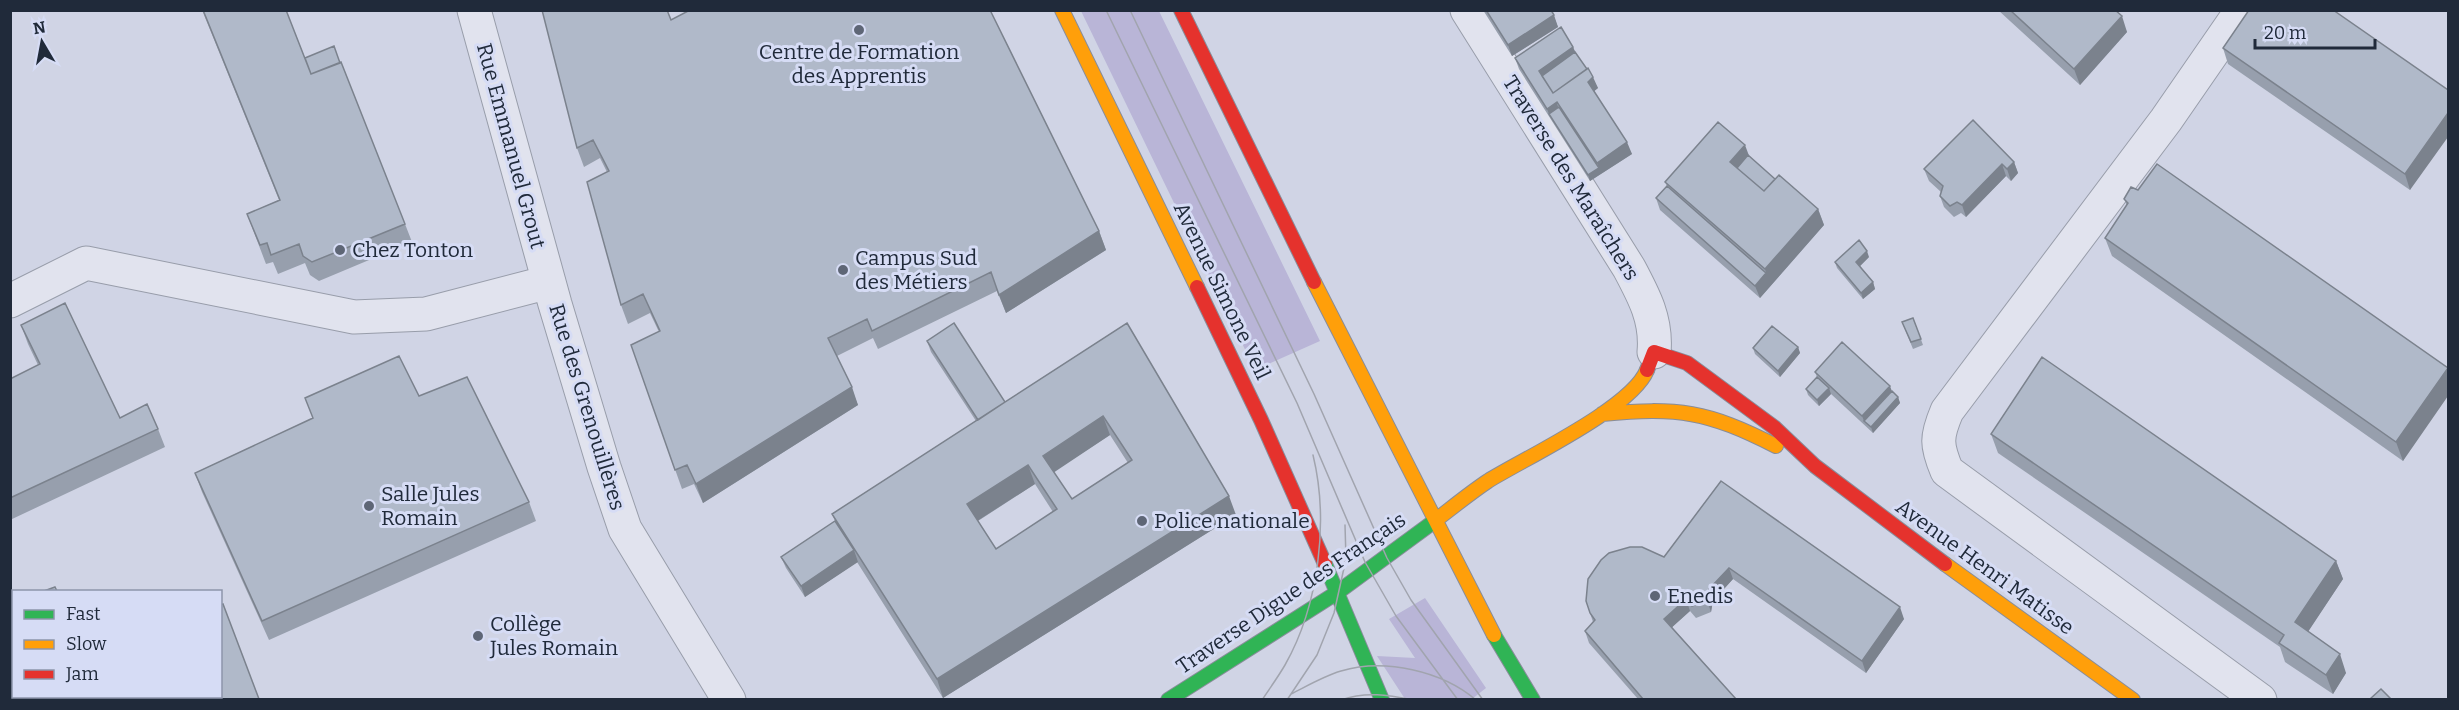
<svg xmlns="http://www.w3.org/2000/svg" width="2459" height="710" viewBox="0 0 2459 710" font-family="Bitter,serif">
<rect width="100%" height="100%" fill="#d0d4e5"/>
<path fill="#b9b5d7" d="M1081,11h78l161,330 -65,29z
M1425,598l61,90 -14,11h-67l-28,-43 38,2 -26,-39z"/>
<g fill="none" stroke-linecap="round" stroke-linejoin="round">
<g stroke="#989daa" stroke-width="35">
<path id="street" d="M474,10l81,294 49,163 21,62 104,171
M1467,10l162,258c15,28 28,52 25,84
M2242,10l-76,110 -219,291c-11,26 -11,34 0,60l313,229
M10,301l76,-38 268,54 72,-3 123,-32"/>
</g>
<g stroke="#888d9a" stroke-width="16">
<path id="fast" d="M1325,564l57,136
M1494,635l39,65
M1168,700l170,-108 98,-72"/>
</g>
<g stroke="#888d9a" stroke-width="16">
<path id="slow" d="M1062,10l135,277
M1314,282l180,353
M1602,414c77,-7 105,-3 174,32
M1436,520c17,-13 34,-27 52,-39 37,-23 144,-73 159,-111
M1945,564l188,136"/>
</g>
<g stroke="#888d9a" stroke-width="16">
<path id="jam" d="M1181,10l133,272
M1197,287l64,133 64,144
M1647,370l7,-18 33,11 88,65 40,38 130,98"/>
</g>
<use href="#street" stroke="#e1e3ee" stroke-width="33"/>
<use href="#fast" stroke="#30b455" stroke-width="14"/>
<use href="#slow" stroke="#ff9f0a" stroke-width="14"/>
<use href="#jam" stroke="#e5322d" stroke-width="14"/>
<path stroke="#a1a4ae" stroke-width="1.5" d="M1106,10l191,393 68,159 31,54 62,84
M1130,10l184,384 73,164 24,42 72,100
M1291,694c16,-8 33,-18 50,-23 44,-13 101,0 135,29
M1262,700c8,-12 16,-23 23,-35 34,-60 44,-144 28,-210
M1287,700l30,-45 17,-42 12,-54 -1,-34
M1341,700c25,-9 47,-5 73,0"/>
</g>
<path fill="#979fad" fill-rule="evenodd" d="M202,10h84l19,48 100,166 7,18 -93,39 -9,-6 -5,-12 -27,11 -5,-12 -7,2 -19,-50 32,-14z
M1483,10h68l7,17 -46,29z
M1998,10h117l12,22 -47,53z
M671,20l428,211 7,19 -100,63 -9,-22 -119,58 -5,-11 -36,18 21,49 -155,98 -9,-19 -12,5 -51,-144 28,-13 -9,-19 -22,11 -7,-19 -14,-133 -7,-14 -16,9 -7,-19z
M1573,47l2,5 23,36 -4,3 38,63 -42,27 -71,-112 -4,-11z
M2223,48l225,42 -38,100 -182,-126z
M1748,155l27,24 43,30 6,16 -64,73 -100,-88 -4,-12 11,-12 -2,-4z
M2014,162l4,11 -7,8 -5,-5 -40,41 -5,-4 -7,4 -10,-10 -4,-11 1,-4 -12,-11 -5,-12z
M2124,199l324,169 -45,93 -291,-205 -7,-18 22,-32z
M1869,257l-9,9 13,16 2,7 -12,10 -26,-31 -2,-6z
M1913,318l10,27 -10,4 -11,-27z
M1127,323l109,192 -293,183 -86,-136 -52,35 -19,-29 -5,-11 54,-36 -3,-7 144,-93 -45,-69 -4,-11 78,61zM1110,435l18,28 -56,36 -19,-27zM1035,484l18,28 -57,37 -18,-28z
M21,325l99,93 38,11 7,18 -155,73v-141l28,-14 -10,-21z
M1798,347l2,6 -20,24 -25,-23 -2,-6z
M1815,372l77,19 6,6 2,6 -27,30 -42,-39 -12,12 -11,-11 -2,-6 11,-12z
M419,396l110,106 7,19 -267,119 -67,-148 -7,-19 118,-55 -8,-20z
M1991,434l345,127 7,18 -35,52 38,42 -13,21 -48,-32 -5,-15 -282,-194z
M1721,481l183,138 -38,54 -133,-94 -20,22 -2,11 -15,6 -6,-7 -18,16 64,72h-98l-49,-56 -4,-12 8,-9 -3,-9 74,-56z"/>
<path fill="#7b828d" d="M1554,15l4,12 -46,29 -4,-11z
M2122,16l5,16 -47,53 -6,-16z
M1573,47l5,11 -33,24 -6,-11z
M1593,77l5,11 -6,5 -4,-10 -31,21 4,10h-12l-2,-5z
M2448,113v24l-38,53 -5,-16z
M1627,142l5,12 -42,27 -2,-6 11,-7 -2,-5z
M1745,145l6,16 -13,14 -8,-13z
M2014,162l4,11 -7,8 -4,-12z
M2002,164l4,12 -40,41 -4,-12z
M1818,209l6,16 -64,73 -5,-12 11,-13 -1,-4z
M1099,231l7,19 -100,63 -7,-18z
M1867,251l2,6 -11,11 -2,-6z
M1873,282l2,7 -12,10 -2,-6z
M1798,347l2,6 -20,24 -2,-6z
M2448,368v28l-45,65 -7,-19z
M1890,386l4,11 -30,24 -2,-5z
M852,387l6,18 -155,98 -7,-19z
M1829,388l2,6 -12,12 -2,-6z
M1898,397l2,6 -27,30 -2,-6z
M1103,416l7,19 -60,40 -7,-19z
M1028,465l7,19 -61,39 -7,-19z
M1229,496l7,19 -293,183 -6,-19z
M854,550l4,12 -53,35 -4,-11z
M2336,561l7,18 -41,62 -7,-19z
M1729,568l4,11 -20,22 -2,11 -4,-12 2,-11z
M1686,599l4,12 -21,19 -5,-11z
M1900,607l4,12 -38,54 -4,-12z
M2340,654l6,19 -13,21 -7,-19z"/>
<path fill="#b0b9c9" stroke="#7b828d" stroke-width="1.5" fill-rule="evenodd" d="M203,10h83l25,64 30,-12 64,162 -93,38 -9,-6 -4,-12 -28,11 -4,-12 -7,2 -13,-31 33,-14z
M542,10h125l4,10 19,-10h300l109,221 -100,64 -8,-23 -119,59 -5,-12 -39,19 24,49 -156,97 -9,-19 -12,5 -44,-125 29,-14 -17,-37 -22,11 -34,-123 22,-11 -16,-31 -16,8z
M1486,10h65l3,5 -46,30z
M2010,10h105l7,6 -48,53z
M2249,10h84l115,80v23l-43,61 -182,-126z
M1561,27l12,20 -34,24 14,22 35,-25 5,9 -5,5 39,60 -30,21 -40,-61 -10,7 -32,-51z
M334,46l6,17 -29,11 -6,-16z
M1575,52l12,17 -34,24 -11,-17z
M1559,107l40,61 -11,7 -39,-61z
M1973,120l41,42 -7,7 -5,-5 -40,41 -5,-3 -7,4 -10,-10 3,-10 -19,-17z
M1718,122l27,23 -15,17 34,29 15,-16 39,34 -53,60 -100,-87z
M1748,155l27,24 -11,12 -27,-23z
M2157,164l291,204 -52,74 -291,-204 23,-35 -4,-4 7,-12 7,3z
M1667,186l99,87 -11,13 -99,-88z
M1859,240l8,11 -11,11 17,20 -12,11 -26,-31z
M65,303l55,115 27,-14 11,25 -148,69v-119l30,-15 -19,-39z
M1913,318l8,21 -10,3 -9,-20z
M954,323l51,79 -27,18 -51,-79z
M1127,323l102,173 -292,183 -105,-165zM1103,416l29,44 -60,39 -29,-43zM1028,465l29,44 -61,40 -29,-45z
M1772,326l26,21 -20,24 -25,-23z
M1842,342l48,44 -28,30 -47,-44z
M399,356l20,40 48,-19 62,125 -267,119 -67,-148 118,-55 -8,-20z
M2042,357l294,204 -41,61 45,32 -14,21 -47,-32 5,-8 -293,-201z
M1817,377l12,11 -12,12 -11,-11z
M1892,391l6,6 -27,30 -7,-6z
M1721,481l179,126 -38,54 -133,-93 -20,21 -2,11 -15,6 -6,-7 -22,20 72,80h-93l-58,-68 10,-11 -5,-7 -4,-12 2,-22 13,-19 8,-7 21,-6h12l22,10z
M835,521l19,29 -53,36 -20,-29z
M55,587l2,4h-13z
M14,603v93h206v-91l3,-1 36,95h-249v-95z
M2381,689l10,10h-21z"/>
<g fill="#5e6676" stroke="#d6dcf5" stroke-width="2">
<circle cx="859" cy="30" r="6"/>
<circle cx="340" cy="250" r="6"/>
<circle cx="843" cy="270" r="6"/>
<circle cx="369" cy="506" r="6"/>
<circle cx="1142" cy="521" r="6"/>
<circle cx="1655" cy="596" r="6"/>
<circle cx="478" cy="636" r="6"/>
</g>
<g text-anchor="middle" stroke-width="6" stroke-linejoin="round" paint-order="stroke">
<g font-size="21" fill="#202a3a" stroke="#d6dcf5" text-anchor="start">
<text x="859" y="59" text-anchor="middle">Centre de Formation<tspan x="859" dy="24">des Apprentis</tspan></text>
<text x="352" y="257">Chez Tonton</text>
<text x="855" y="265">Campus Sud<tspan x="855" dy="24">des Métiers</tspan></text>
<text x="381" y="501">Salle Jules<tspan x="381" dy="24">Romain</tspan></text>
<text x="1154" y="528">Police nationale</text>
<text x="1667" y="603">Enedis</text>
<text x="490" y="631">Collège<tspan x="490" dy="24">Jules Romain</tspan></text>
</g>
<g font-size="21" fill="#202a3a" stroke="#d6dcf5">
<text transform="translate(511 146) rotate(75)" y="7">Rue Emmanuel Grout</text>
<text transform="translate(1571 178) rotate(58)" y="7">Traverse des Maraîchers</text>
<text transform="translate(1222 291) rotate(64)" y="7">Avenue Simone Veil</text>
<text transform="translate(587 407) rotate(73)" y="7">Rue des Grenouillères</text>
<text transform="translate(1985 567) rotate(36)" y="7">Avenue Henri Matisse</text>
<text transform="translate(1291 593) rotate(-34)" y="7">Traverse Digue des Français</text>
</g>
</g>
<rect width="2459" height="710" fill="none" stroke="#202a3a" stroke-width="24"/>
<rect x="12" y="590" width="210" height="108" fill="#d6dcf5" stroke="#8d95aa" stroke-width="1.5"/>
<rect x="24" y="610" width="30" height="9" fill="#30b455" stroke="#8d95aa" stroke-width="1.5"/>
<text x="66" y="620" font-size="18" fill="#202a3a">Fast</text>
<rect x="24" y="640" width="30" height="9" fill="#ff9f0a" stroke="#8d95aa" stroke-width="1.5"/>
<text x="66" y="650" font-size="18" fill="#202a3a">Slow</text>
<rect x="24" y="670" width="30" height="9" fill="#e5322d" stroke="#8d95aa" stroke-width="1.5"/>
<text x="66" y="680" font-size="18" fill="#202a3a">Jam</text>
<g transform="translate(42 42) rotate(350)" stroke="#d6dcf5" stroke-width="4.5" paint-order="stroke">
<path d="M0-4.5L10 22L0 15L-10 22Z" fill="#202a3a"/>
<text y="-9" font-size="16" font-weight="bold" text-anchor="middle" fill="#202a3a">N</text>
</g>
<path d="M2255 39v9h120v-9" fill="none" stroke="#202a3a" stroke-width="3"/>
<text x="2264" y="39" font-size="18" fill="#202a3a" stroke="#d6dcf5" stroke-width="4.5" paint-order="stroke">20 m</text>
</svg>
